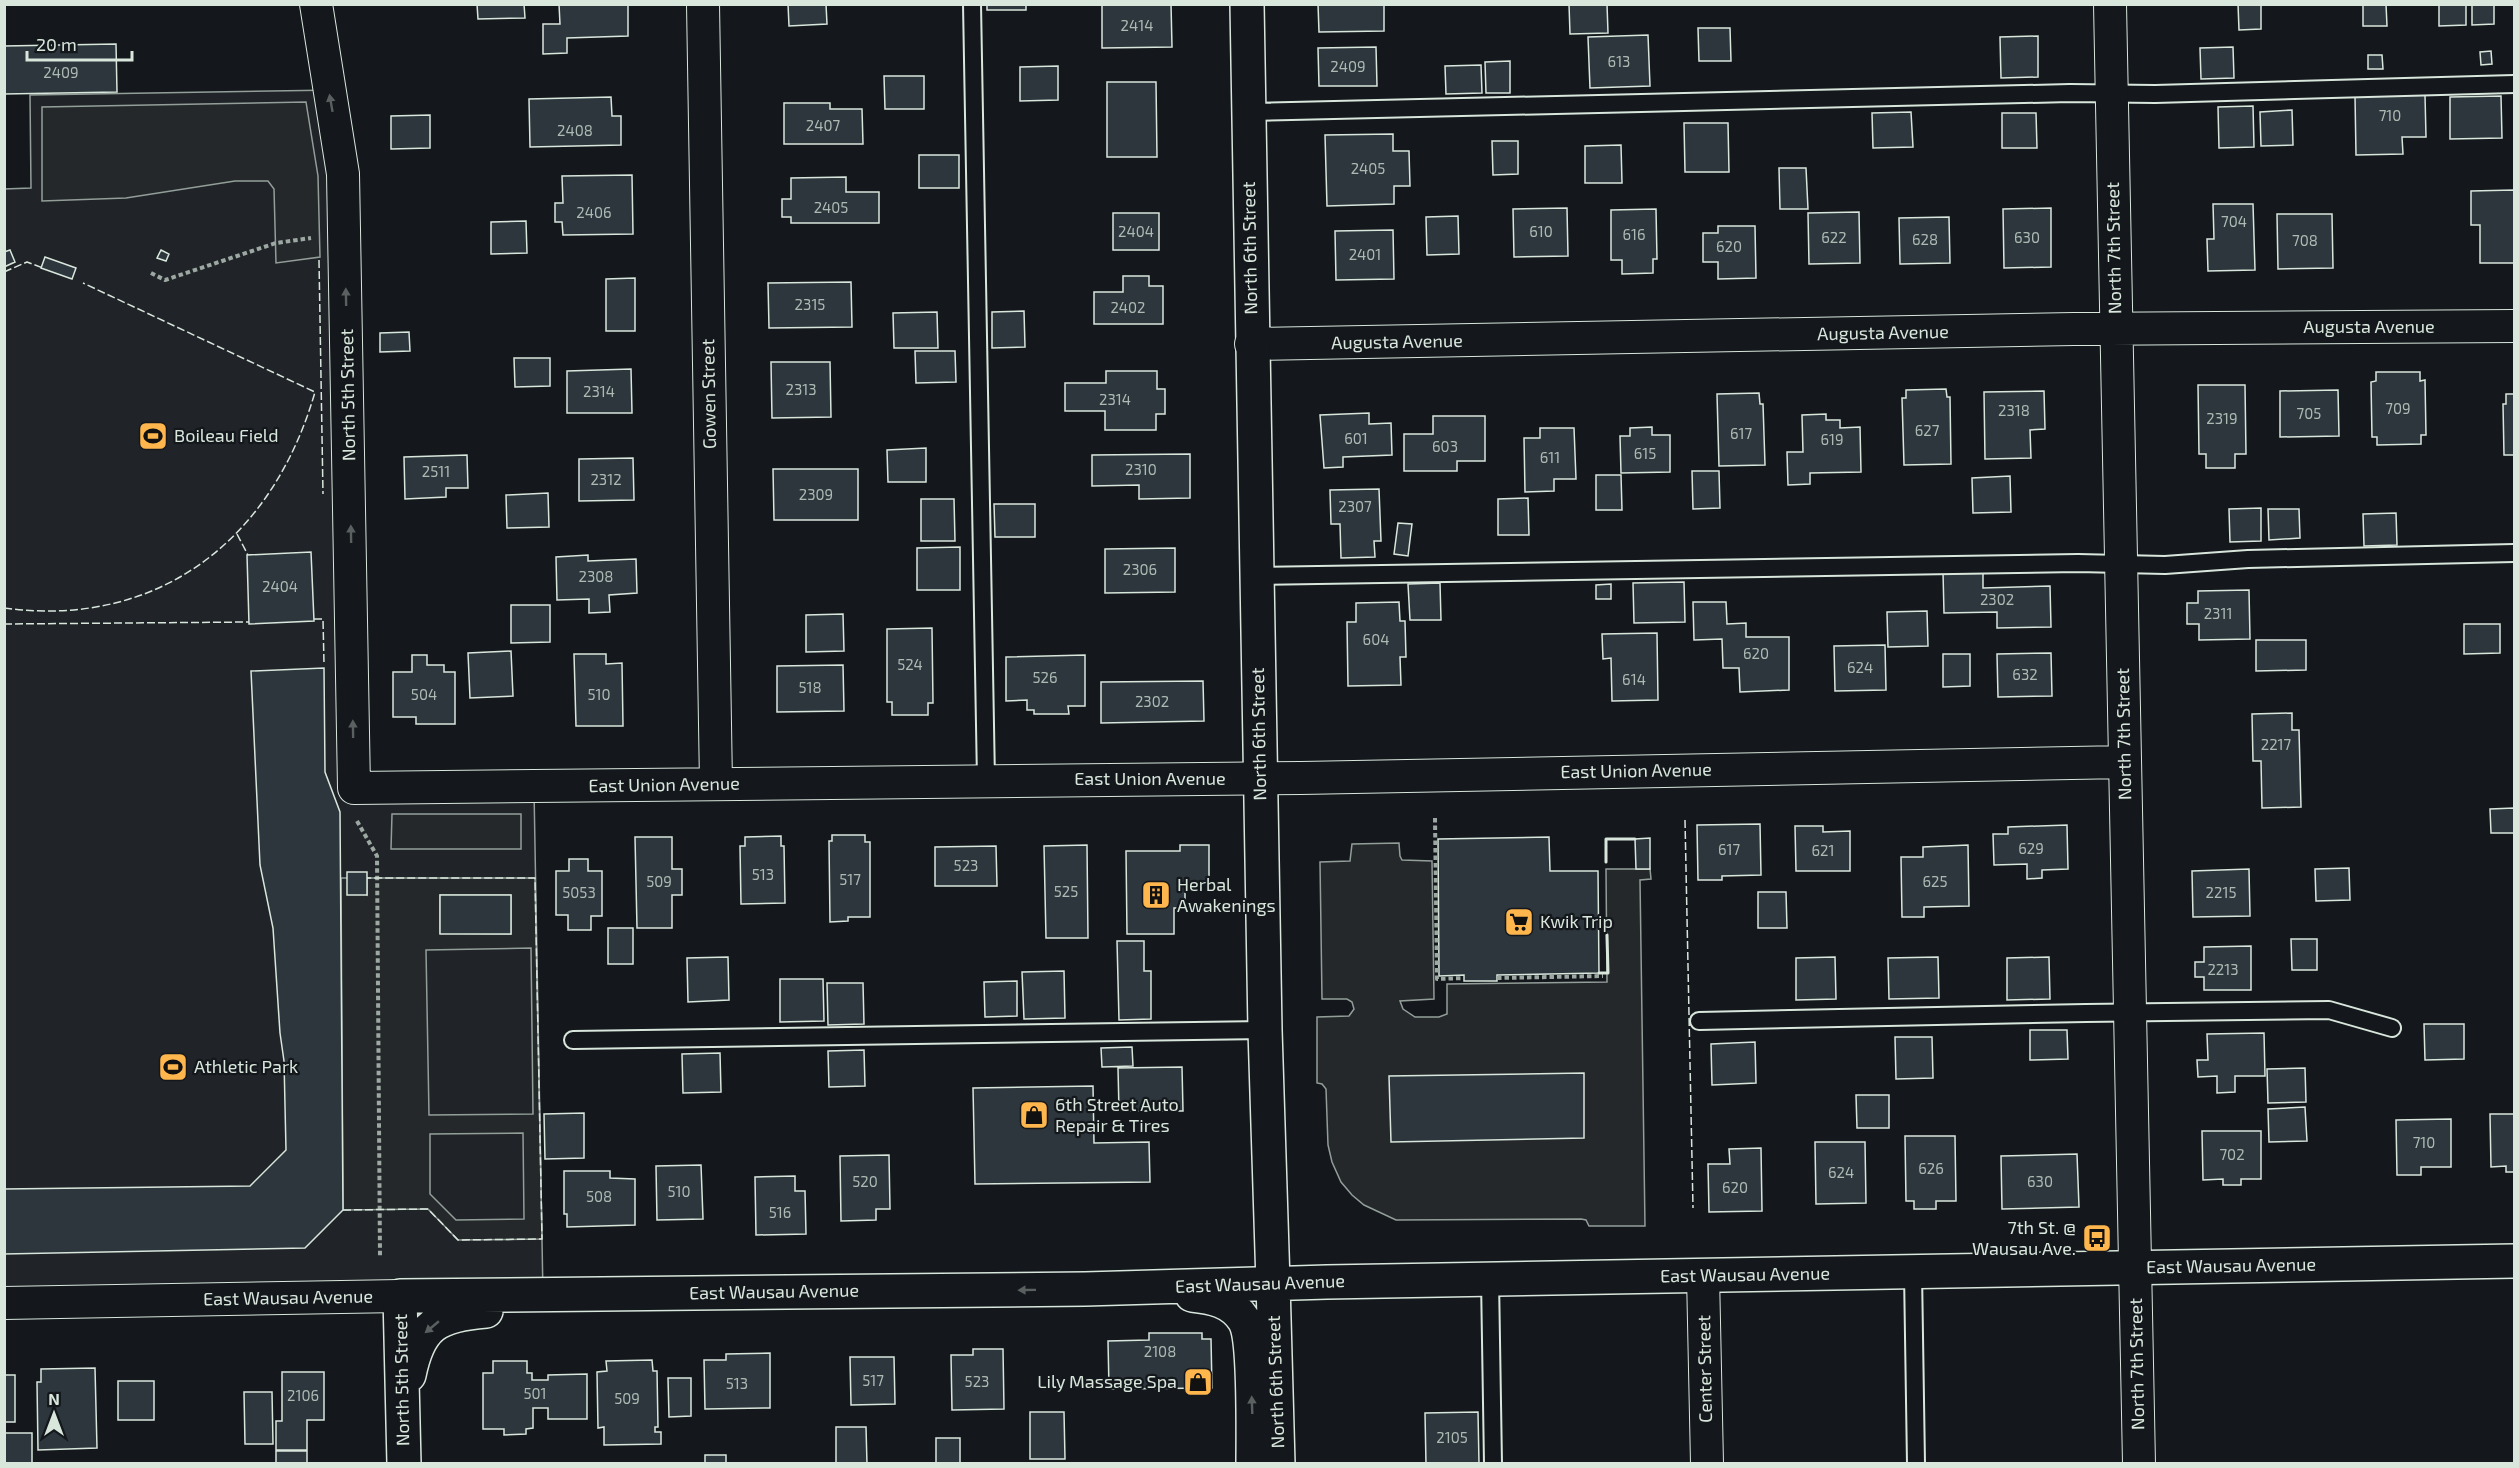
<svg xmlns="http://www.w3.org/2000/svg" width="2519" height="1468" viewBox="0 0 2519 1468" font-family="'Exo 2',sans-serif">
<rect width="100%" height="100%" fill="#14181c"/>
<path fill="#202428" stroke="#939e99" stroke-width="1.5" d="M335,90l16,702 183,-2 9,506 -538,9 -1,-1116 27,-1 -1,-93z"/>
<path fill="#24282b" stroke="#939e99" stroke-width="1.5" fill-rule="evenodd" d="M306,102l12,74 2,81 -44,6 -2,-74 -6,-8h-33l-109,17 -84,3v-94z
M392,814h129v35h-130z
M1399,843l1,13 2,4 30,1 2,138 -34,2 3,8 12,8h24l8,-3v-30l160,-2 -1,-113h44l1,10 -11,1 5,346h-56l-3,-6 -5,-1 -185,1 -32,-15 -12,-10 -11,-13 -9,-20 -4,-17 -2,-56 -4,-5 -5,-1v-66l32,-1 5,-7 -2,-7 -5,-3h-25l-2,-137 30,-1 2,-17z
M341,878h6l20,17v-17h168l7,361 -84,1 -30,-31 -85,1zM440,895h71v39l-71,-1zM531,948l2,166 -104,1 -3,-165zM523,1133l1,86 -68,1 -26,-26v-60z"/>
<path fill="#2c363c" stroke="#d8e6dc" stroke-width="1.5" d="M477,4h47l1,14 -47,1z
M559,4h69v32l-61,2v15l-24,1v-30h17z
M788,4h38l1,20 -38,2z
M987,4h39v6h-39z
M1171,4l1,43 -70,1v-43z
M1318,4h66v27l-65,1z
M1569,4h38l1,29 -38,1z
M2238,4h23v25l-22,1z
M2363,4h23l1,22h-24z
M2439,4h27v21l-27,1z
M2472,4h22v20l-22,1z
M1698,28h32l1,33h-32z
M1648,35l2,51 -60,2 -2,-51z
M2038,36v41l-37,1 -1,-41z
M116,44l1,48 -113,2v-48z
M1376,47l1,39h-58l-1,-38z
M2233,47l1,31 -33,1 -1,-31z
M2491,51l1,13 -11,1 -1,-13z
M2368,55h14l1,14h-15z
M1510,61v32h-24l-1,-31z
M1481,65l1,28 -36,1 -1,-28z
M1058,66v34l-38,1v-34z
M884,76h40v33h-39z
M1107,82h49l1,75h-50z
M2425,95l1,42h-24l1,17 -47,1 -1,-59z
M2501,96l1,42 -52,1v-42z
M611,97l1,19h9v29l-91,2 -1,-48z
M784,103h46v6h32l1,35h-79z
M2253,106l1,41 -35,1 -1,-41z
M2292,110l1,35 -32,1 -1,-34z
M1911,112l2,35 -40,1 -1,-35z
M2002,113h34l1,35h-35z
M430,115v33l-39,1v-33z
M1684,123h44l1,49h-44z
M1393,134v17h16l1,35h-16v18l-67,2 -2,-71z
M1492,141h26v33l-25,1z
M1621,145l1,38h-37v-37z
M919,155h40v33h-40z
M1779,168h27l2,41h-28z
M632,175l1,59 -70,1 -1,-13h-7v-19h8l-1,-27z
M846,177v15h33v31h-88v-6h-9v-18h9v-21z
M2514,190v73h-34v-38h-9v-34z
M2213,204h40l2,66 -47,1 -1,-32h7z
M1567,208l1,48 -54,1 -1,-48z
M2051,208v59l-47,1 -1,-59z
M1656,209l1,50h-4v14l-31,1v-14h-11v-50z
M1859,212l1,51 -51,1 -1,-51z
M1113,213h46v37h-46z
M2277,214h55l1,54 -55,1z
M1458,216l1,38 -32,1 -1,-38z
M1949,217l1,46 -50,1 -1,-46z
M526,221l1,32 -36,1v-32z
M1718,226h37l1,52 -38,1v-17h-15v-29h15z
M1393,230l1,49 -58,1 -1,-49z
M10,250l5,12 -11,5v-15z
M161,250l8,4 -3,7 -9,-3z
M45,257l31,11 -4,11 -31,-11z
M1123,276h26v10h14v38h-69v-32h29z
M635,278v53h-29v-52z
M851,282l1,45 -83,1 -1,-45z
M1024,311l1,36 -33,1v-36z
M937,312l1,36h-44l-1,-35z
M409,332l1,19 -30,1v-19z
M915,351h40l1,31 -40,1z
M514,358h36v28l-35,1z
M771,362h59l1,55 -59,1z
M631,369l1,44h-65v-42z
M1106,371h51v18h8v25h-9v16h-51v-19h-40v-28h41z
M2376,372h44v9l5,-1 1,55h-5v9l-44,1v-8h-5l-1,-55 5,-1z
M2198,385h47l1,69h-11v14h-29v-14h-7z
M1946,389l1,8h3l1,67 -47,1 -2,-67h4v-8z
M2338,390l1,46 -59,1v-46z
M2044,391l1,38 -15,1 1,28 -46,1 -1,-67z
M1759,393l1,11h3l2,61 -46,1 -2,-72z
M2506,394h8v61h-10l-1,-51h3z
M1369,413v11l22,-1 1,32 -49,2v10l-19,1 -4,-53z
M1826,414v6h14v8l20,-1 1,45 -51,1v11l-22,1 -1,-33h16l-1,-37z
M1433,416h52v45h-28v10h-53v-37h29z
M1652,427v8h18v37l-49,1 -1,-37h10v-8z
M1540,428h34l2,51h-22v12l-29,1 -1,-54h16z
M926,448v34h-38l-1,-32z
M1190,454v44l-51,1v-14l-47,1v-31z
M467,455l1,33h-22v9l-41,2 -1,-42z
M633,458l1,42 -55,1v-42z
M773,469h85v51h-84z
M1692,471h27l1,37 -27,1z
M1596,475h25l1,35h-26z
M2010,476l1,36 -38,1 -1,-35z
M1379,489l2,52h-7l1,16 -34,1 -1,-34h-9l-1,-34z
M548,493l1,34 -42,1 -1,-33z
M1528,498l1,37h-31v-36z
M921,499h33l1,42h-34z
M994,504h41v33h-40z
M2261,508v33l-31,1 -1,-33z
M2268,509h31l1,29 -31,2z
M2396,513l1,32 -33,1 -1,-32z
M1398,523l14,1 -4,32 -14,-2z
M960,547v43h-43v-42z
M1175,548v44l-70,1v-44z
M311,552l3,69 -65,3 -2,-69z
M588,555v6l48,-2 1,34 -28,2 1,17 -21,1v-14l-32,1 -1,-43z
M1983,571v17l67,-2 1,41 -54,1v-16l-53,1 -1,-41z
M1684,582l1,40 -51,1 -1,-40z
M1440,583l1,37h-31l-2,-36z
M1611,584v15h-15v-14z
M2249,590l1,49 -51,1v-16h-12v-21h11v-12z
M1399,602l1,19h5l1,36h-6l1,28 -53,1 -1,-64h9v-19z
M1693,602h33l1,22 19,-1v14h43v53l-49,2 -1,-24h-16l-1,-29 -28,1z
M511,605h39v37l-39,1z
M1927,611l1,35 -40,1 -1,-35z
M843,614l1,37 -38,1v-37z
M2464,624h36v29l-36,1z
M932,628l1,75h-5v12h-36v-13h-5v-73z
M1657,633l1,67 -46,1 -1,-43 -8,1 -1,-25z
M2256,640h50v30l-50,1z
M1885,645l1,45 -51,1 -1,-45z
M511,651l2,45 -43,2 -2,-45z
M2051,653l1,43 -54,1 -1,-43z
M574,654h32v10l16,-1 1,63h-47z
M1943,654h27v32l-27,1z
M412,655h15v10h17v7h11v52h-39v-7h-23v-45h19z
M1085,655v51h-17l1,8h-35v-4h-7v-10l-21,1v-44z
M843,665l1,46 -67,1v-46z
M324,668l1,104 15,40 3,398 -38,38 -301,6v-65l246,-3 36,-36 -2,-89 -4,-28 -7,-105 -13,-63 -9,-194z
M1203,681l1,40 -103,2v-41z
M2292,713v17h7l2,77 -39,1 -1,-47h-8l-1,-47z
M2514,808v25h-23l-1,-24z
M1760,824l1,51 -39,1v4h-24l-1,-55z
M2067,825l1,44 -26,1v8l-15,1v-15l-33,1 -1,-31h15v-7z
M1795,826h28v6l27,-1v40h-54z
M832,835h33v7h5v75h-22v4l-18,1 -1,-81h3z
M781,836v10h3l1,57 -44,1 -1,-58h5v-9z
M635,837h37v32h10v26h-10v33h-35z
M1549,837l1,34h48l1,102 -102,2v6h-33v-6l-25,1 -1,-137z
M1650,838v31h-14l-1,-30z
M1087,845l1,93h-42l-2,-92z
M1180,845h29v37h-24v26h-11v26h-47l-1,-83h54z
M1968,845l1,61 -45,1v10h-22l-1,-60h22v-10z
M996,846l1,40h-62v-39z
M569,859h19v12h14v45h-11v14h-23v-15h-12v-44h13z
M2349,868l1,32 -34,1 -1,-32z
M2249,869l1,47 -57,1 -1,-46z
M347,872h20v23h-20z
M1758,892h28l1,36h-29z
M440,895h71v39h-71z
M608,928h25v36h-25z
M2291,939h26v31h-25z
M1117,941h27v30h7v48l-32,1z
M2251,946v44h-47v-13h-9v-15h9v-15z
M728,957l1,43 -41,2 -1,-44z
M1835,957l1,42 -40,1v-42z
M1938,957l1,41 -50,1 -1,-41z
M2049,957l1,42 -43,1v-42z
M1064,971l1,47 -41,1 -2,-47z
M780,979h43l1,42 -44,1z
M1017,981v35l-32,1 -1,-35z
M827,983h36l1,41 -36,1z
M2424,1024h40v35l-39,1z
M2030,1030h37l1,29 -38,1z
M2264,1033l1,43h-30v16l-18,1v-17l-19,1 -1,-17h11l-1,-26z
M1895,1037h37l1,41 -37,1z
M1755,1042l1,41 -44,2 -1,-41z
M1132,1047l1,19 -31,1 -1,-19z
M864,1050l1,36 -36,1 -1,-36z
M720,1053l1,39 -38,1 -1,-39z
M1182,1067l1,44h-64l-1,-43z
M2305,1068l1,34 -38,1 -1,-34z
M1584,1073v65l-193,4 -2,-66z
M1093,1086l1,57 55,-1 1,40 -175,2 -2,-96z
M1856,1095h33v33h-32z
M2305,1107l2,34 -38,1 -1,-33z
M584,1113v45l-39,1 -1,-45z
M2490,1114h24v58h-8v-6l-15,1z
M2451,1119v48h-30v8h-24l-1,-55z
M2202,1131h59v48h-20v6h-18v-6l-20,1z
M1905,1136h50l1,65h-20v8h-22v-8h-8z
M1815,1142h50l1,61 -50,1z
M1761,1148l1,63 -53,1 -1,-48h22l-1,-15z
M2077,1154l2,53 -77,2 -1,-53z
M889,1155l1,54h-14v11l-35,1 -1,-65z
M701,1165l2,54 -46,1 -1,-54z
M564,1171h46v7l25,1v46l-68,2v-13h-3z
M795,1176v15h10l1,43 -50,1 -1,-58z
M1149,1333h53v6h9l1,49 -103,1 -1,-48 41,-1z
M973,1349h30l1,60 -52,1 -1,-55h22z
M770,1353v55l-65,1 -1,-49h22v-6z
M850,1357h44l1,47 -44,1z
M652,1360l1,11h4l1,56h-3v5h6v12l-57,1v-18l-6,1 -1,-56 10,-1 -1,-10z
M493,1361h34v12h5v7h16v-5l39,-1v45h-39v-11h-15v20l-7,1v5l-22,1v-6h-21v-56h10z
M95,1368l2,80 -59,2 -1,-68h4v-13z
M282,1372h42v48h-17v30h-31v-29h6z
M4,1375h11v47h-11z
M668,1378h23v38l-22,1z
M118,1381h36v39h-36z
M244,1392h28l1,52h-28z
M1030,1412h34l1,47h-35z
M1478,1412l1,52h-53l-1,-51z
M836,1427h30l1,37h-31z
M5,1433h27v31h-27z
M936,1438h24v26h-24z
M276,1451h31v13h-31z
M705,1455h21v9h-21z"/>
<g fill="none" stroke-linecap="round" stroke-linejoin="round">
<g stroke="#d8e6dc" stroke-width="20">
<path id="service" d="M972,4l14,776
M1249,112l821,-19 85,1 359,-10
M1256,576l822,-13 87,2 83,-6 266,-6
M1699,1021l387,-8 243,-3 63,18
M573,1040l692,-10
M1913,1272l3,192
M1490,1279l3,185"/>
</g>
<g stroke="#d8e6dc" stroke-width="34">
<path id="minor" d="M316,4l27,170 11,614 947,-10 824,-16
M703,4l13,780
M2110,4l29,1460
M1251,344l823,-15 440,-3
M1703,1275l4,189
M4,1303l396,-7"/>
</g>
<g stroke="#d8e6dc" stroke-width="36">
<path id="secondary" d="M1247,4l18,1026 8,253"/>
</g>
<g stroke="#d8e6dc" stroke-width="36">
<path id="primary" d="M1273,1283l5,181
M1192,1295c20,2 40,6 52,25 11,18 9,117 9,144
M409,1375c10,-50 28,-60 77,-64
M404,1464l-4,-168 685,-7 242,-7 1187,-21"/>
</g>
<path stroke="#9da8a2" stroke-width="4" stroke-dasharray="4.5 3" stroke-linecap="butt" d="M151,273l14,7 111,-37 35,-5
M1435,818l2,161 27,-1
M357,821l20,35 3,400
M1497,978l106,-2"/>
<use href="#service" stroke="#14181c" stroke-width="16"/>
<use href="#minor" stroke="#14181c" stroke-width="32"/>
<use href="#secondary" stroke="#14181c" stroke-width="33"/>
<use href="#primary" stroke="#14181c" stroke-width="33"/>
<path stroke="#d8e6dc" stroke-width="1.5" stroke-dasharray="8 3" stroke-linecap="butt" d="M319,260l4,234
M4,272l23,-10 16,6
M237,534l11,21
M4,608c156,21 269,-70 311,-216l-232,-109
M314,619h9l1,45
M4,624l245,-2
M1685,820l8,388
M343,1210l85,-1 30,31 84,-1 -7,-361h-168"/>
<path stroke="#d8e6dc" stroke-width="3" d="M1606,862v-23h29
M1599,973h9l-1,-38"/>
</g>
<defs><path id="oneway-solid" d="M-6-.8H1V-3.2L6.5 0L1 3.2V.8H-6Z" transform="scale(1.5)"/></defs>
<g fill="#59605f">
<use href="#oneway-solid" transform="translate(331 103) rotate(-100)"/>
<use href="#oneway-solid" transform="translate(346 297) rotate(-91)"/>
<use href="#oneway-solid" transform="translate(351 534) rotate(-91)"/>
<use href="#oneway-solid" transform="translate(353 729) rotate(-91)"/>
<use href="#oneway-solid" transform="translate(1027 1290) rotate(179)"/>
<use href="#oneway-solid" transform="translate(432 1327) rotate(140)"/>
<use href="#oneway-solid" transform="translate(1252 1405) rotate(-92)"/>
</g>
<defs>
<g id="stadium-square" transform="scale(1.5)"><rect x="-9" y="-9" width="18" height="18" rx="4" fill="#ffb74d" stroke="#14181c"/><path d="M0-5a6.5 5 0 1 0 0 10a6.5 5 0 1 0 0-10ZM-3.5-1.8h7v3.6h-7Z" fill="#111"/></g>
<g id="building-square" transform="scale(1.5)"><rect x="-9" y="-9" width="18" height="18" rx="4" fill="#ffb74d" stroke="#14181c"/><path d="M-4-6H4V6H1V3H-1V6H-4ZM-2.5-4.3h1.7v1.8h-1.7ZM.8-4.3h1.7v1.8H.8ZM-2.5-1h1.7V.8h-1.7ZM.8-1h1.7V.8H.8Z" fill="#111"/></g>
<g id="supermarket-square" transform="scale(1.5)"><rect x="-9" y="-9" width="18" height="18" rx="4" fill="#ffb74d" stroke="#14181c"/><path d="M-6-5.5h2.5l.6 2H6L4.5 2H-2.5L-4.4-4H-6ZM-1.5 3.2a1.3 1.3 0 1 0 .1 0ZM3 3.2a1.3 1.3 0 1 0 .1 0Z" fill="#111"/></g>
<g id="shop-square" transform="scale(1.5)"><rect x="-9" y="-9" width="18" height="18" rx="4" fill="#ffb74d" stroke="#14181c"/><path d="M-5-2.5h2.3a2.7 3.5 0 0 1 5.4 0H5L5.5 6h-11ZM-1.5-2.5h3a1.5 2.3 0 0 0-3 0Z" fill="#111"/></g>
<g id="bus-square" transform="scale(1.5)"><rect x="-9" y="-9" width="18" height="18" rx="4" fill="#ffb74d" stroke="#14181c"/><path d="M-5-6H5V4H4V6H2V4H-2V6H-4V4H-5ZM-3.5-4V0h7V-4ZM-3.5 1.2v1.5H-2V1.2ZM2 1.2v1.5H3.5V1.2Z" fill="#111"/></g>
</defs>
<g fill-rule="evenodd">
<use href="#stadium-square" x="153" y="436"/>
<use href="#building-square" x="1156" y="895"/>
<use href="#supermarket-square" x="1519" y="922"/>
<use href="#stadium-square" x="173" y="1067"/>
<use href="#shop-square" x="1034" y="1115"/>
<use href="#bus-square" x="2097" y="1238"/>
<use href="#shop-square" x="1198" y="1382"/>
</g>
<g text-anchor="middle" stroke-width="4.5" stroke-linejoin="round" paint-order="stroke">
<g font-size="15" fill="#adbab4">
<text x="1137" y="31">2414</text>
<text x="1619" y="67">613</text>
<text x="1348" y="72">2409</text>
<text x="61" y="78">2409</text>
<text x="2390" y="121">710</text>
<text x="823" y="131">2407</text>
<text x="575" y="136">2408</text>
<text x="1368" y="174">2405</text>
<text x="831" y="213">2405</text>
<text x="594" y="218">2406</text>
<text x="2234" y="227">704</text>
<text x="1136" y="237">2404</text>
<text x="1541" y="237">610</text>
<text x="1634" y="240">616</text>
<text x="1834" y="243">622</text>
<text x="2027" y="243">630</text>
<text x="1925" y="245">628</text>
<text x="2305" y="246">708</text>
<text x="1729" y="252">620</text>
<text x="1365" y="260">2401</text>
<text x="810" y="310">2315</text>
<text x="1128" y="313">2402</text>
<text x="801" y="395">2313</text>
<text x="599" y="397">2314</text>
<text x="1115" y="405">2314</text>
<text x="2398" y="414">709</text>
<text x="2014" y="416">2318</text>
<text x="2309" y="419">705</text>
<text x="2222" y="424">2319</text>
<text x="1927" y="436">627</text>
<text x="1741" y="439">617</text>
<text x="1356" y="444">601</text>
<text x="1832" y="445">619</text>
<text x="1445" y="452">603</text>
<text x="1645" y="459">615</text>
<text x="1550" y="463">611</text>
<text x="1141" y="475">2310</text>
<text x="436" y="477">2511</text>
<text x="606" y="485">2312</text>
<text x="816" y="500">2309</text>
<text x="1355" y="512">2307</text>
<text x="1140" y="575">2306</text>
<text x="596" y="582">2308</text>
<text x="280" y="592">2404</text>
<text x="1997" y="605">2302</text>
<text x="2218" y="619">2311</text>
<text x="1376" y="645">604</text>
<text x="1756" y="659">620</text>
<text x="910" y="670">524</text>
<text x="1860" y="673">624</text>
<text x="2025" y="680">632</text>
<text x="1045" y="683">526</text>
<text x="1634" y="685">614</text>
<text x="810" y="693">518</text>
<text x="424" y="700">504</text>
<text x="599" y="700">510</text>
<text x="1152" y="707">2302</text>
<text x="2276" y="750">2217</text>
<text x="2031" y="854">629</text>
<text x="1729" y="855">617</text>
<text x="1823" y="856">621</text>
<text x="966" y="871">523</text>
<text x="763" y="880">513</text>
<text x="850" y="885">517</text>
<text x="659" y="887">509</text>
<text x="1935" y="887">625</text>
<text x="1066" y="897">525</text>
<text x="579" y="898">5053</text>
<text x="2221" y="898">2215</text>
<text x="2223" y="975">2213</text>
<text x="2424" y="1148">710</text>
<text x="2232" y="1160">702</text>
<text x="1931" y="1174">626</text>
<text x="1841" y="1178">624</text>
<text x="865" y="1187">520</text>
<text x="2040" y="1187">630</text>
<text x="1735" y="1193">620</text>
<text x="679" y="1197">510</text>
<text x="599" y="1202">508</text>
<text x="780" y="1218">516</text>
<text x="1160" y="1357">2108</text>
<text x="873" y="1386">517</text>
<text x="977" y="1387">523</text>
<text x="737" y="1389">513</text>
<text x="535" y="1399">501</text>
<text x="303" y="1401">2106</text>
<text x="627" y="1404">509</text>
<text x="1452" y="1443">2105</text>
</g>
<g font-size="18" fill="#d8e6dc" stroke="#14181c">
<text transform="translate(1250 248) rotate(-91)" y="6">North 6th Street</text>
<text transform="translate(2114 248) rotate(-91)" y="6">North 7th Street</text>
<text x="2369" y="333">Augusta Avenue</text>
<text transform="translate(1883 333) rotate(-1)" y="6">Augusta Avenue</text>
<text transform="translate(1397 342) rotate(-1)" y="6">Augusta Avenue</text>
<text transform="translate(709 394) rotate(-91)" y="6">Gowen Street</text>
<text transform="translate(348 395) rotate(-91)" y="6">North 5th Street</text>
<text transform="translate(1259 734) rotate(-91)" y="6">North 6th Street</text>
<text transform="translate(2124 734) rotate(-91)" y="6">North 7th Street</text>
<text transform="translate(1636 771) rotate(-1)" y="6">East Union Avenue</text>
<text x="1150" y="785">East Union Avenue</text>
<text transform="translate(664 785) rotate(-1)" y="6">East Union Avenue</text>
<text transform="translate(2231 1266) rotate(-1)" y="6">East Wausau Avenue</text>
<text transform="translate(1745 1275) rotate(-1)" y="6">East Wausau Avenue</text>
<text transform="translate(1260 1284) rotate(-2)" y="6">East Wausau Avenue</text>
<text transform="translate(774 1292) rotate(-1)" y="6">East Wausau Avenue</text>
<text transform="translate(288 1298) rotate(-1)" y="6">East Wausau Avenue</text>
<text transform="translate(2137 1364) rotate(-91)" y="6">North 7th Street</text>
<text transform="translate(1705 1369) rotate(-91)" y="6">Center Street</text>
<text transform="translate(402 1380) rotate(-91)" y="6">North 5th Street</text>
<text transform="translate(1276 1382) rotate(-92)" y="6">North 6th Street</text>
</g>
<g font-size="18" fill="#d8e6dc" stroke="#14181c" text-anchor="start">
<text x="174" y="442">Boileau Field</text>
<text x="1177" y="891">Herbal<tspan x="1177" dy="21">Awakenings</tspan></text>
<text x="1540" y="928">Kwik Trip</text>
<text x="194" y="1073">Athletic Park</text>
<text x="1055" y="1111">6th Street Auto<tspan x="1055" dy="21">Repair &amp; Tires</tspan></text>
<text x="2076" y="1234" text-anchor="end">7th St. @<tspan x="2076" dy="21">Wausau Ave.</tspan></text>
<text x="1177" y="1388" text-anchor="end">Lily Massage Spa</text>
</g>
</g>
<rect width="2519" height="1468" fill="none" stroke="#d8e6dc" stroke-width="12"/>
<g transform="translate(54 1414)" stroke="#14181c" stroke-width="4.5" paint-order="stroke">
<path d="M0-4.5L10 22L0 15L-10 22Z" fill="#d8e6dc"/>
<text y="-9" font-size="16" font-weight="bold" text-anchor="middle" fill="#d8e6dc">N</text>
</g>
<path d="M27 51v9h105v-9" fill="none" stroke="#d8e6dc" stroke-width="3"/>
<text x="36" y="51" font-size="18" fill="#d8e6dc" stroke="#14181c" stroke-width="4.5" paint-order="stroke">20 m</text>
</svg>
